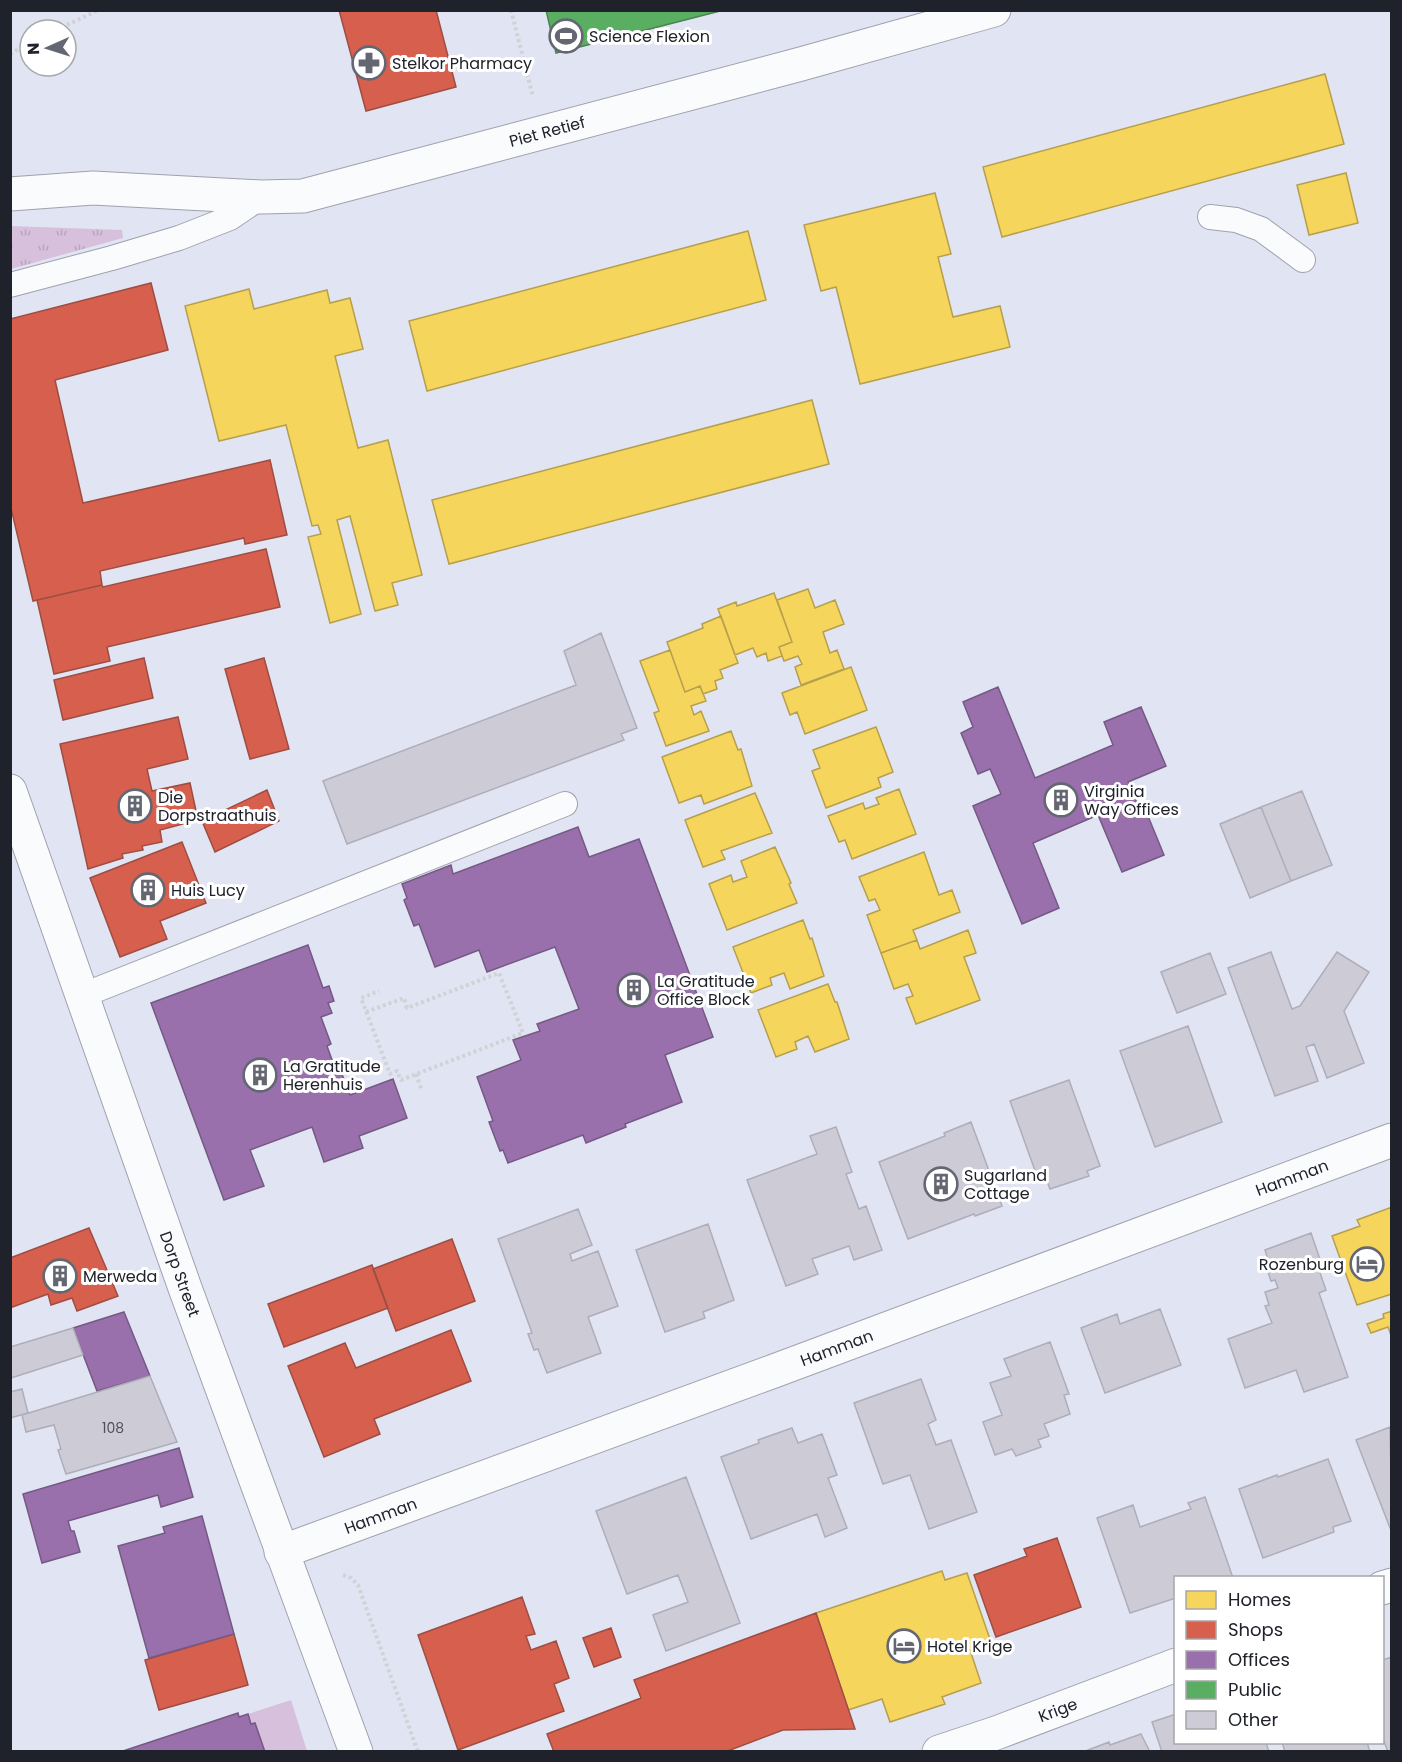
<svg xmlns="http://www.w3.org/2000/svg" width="1402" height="1762" viewBox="0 0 1402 1762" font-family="Poppins,sans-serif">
<defs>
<pattern id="grass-tufts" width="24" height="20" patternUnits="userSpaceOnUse" patternTransform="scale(1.5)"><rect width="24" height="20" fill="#d7c0db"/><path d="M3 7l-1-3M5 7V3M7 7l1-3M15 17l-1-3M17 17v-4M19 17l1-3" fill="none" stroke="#b8a5bc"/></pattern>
</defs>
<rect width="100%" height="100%" fill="#e1e4f3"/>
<path fill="url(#grass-tufts)" d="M11,226l111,4 1,8 -112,31z"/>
<path fill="#d7c0db" d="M291,1700l16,51h-42l-10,-27h-4l-3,-10z"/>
<path fill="#f6d55c" stroke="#b69f4d" stroke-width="1.5" d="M1325,74l19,70 -342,93 -19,-70z
M1346,173l12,50 -49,12 -12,-50z
M935,193l16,61 -13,3 15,60 47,-11 10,41 -150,37 -24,-97 -15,4 -17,-66z
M748,231l18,69 -339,91 -18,-70z
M249,289l5,20 73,-19 3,13 20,-5 13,51 -28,7 23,92 30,-8 34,135 -30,8 6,22 -23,6 -25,-95 -13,4 24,94 -31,9 -22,-86 13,-3 -3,-9 -6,1 -26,-101 -67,16 -34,-135z
M812,400l17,64 -380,100 -17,-64z
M808,589l7,19 20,-8 9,24 -21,8 7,21 7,-3 7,19 -43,16 -6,-18 7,-3 -4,-8 -14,5 -5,-14 13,-5 -15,-42z
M774,593l18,49 -13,5 3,9 -14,5 -2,-8 -9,4 -4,-9 -18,7 -17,-46 18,-7 1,4z
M721,616l17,47 -18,7 3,8 -8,3 2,8 -14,5 -3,-8 -15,6 -18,-50 36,-14 -1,-4z
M670,650l15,42 15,-6 6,15 -15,5 3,9 7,-4 8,20 -43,15 -12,-33 5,-2 -19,-50z
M851,667l16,43 -62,24 -8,-22 -7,3 -8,-22z
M876,727l17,45 -15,6 3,9 -55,21 -14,-37 8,-3 -7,-18z
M731,731l7,19 3,-1 11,37 -48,18 -3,-9 -22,8 -17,-46z
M899,789l17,45 -64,25 -7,-19 -6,2 -11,-26 35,-13 2,6 14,-5 -3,-6z
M755,793l17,40 -51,18 4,8 -22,8 -18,-47z
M775,847l16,36 -2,1 8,19 -70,27 -18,-46 22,-9 2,7 14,-5 -6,-16z
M924,852l15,43 13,-5 8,22 -47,18 4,10 -36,13 -14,-38 13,-5 -5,-11 -6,2 -10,-24z
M803,920l7,19 2,-1 12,38 -34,13 -6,-16 -14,5 2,7 -21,8 -18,-46z
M968,930l8,23 -12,4 16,43 -64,24 -10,-26 7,-2 -5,-12 -14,5 -13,-36 36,-13 3,9z
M828,984l7,18h2l12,37 -34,13 -7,-16 -13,6 2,7 -21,8 -18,-47z
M1392,1207v87l-35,11 -25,-69 28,-10 -3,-6z
M1392,1311v27l-4,-11 -17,6 -4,-9 17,-6 -1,-4z
M942,1571l3,9 22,-7 24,69 -21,8 11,33 -39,14 3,7 -55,18 -8,-23 -34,11 -32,-97z"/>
<path fill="#d6604d" stroke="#9f4d43" stroke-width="1.5" d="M339,10h97l20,77 -90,24z
M151,283l17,67 -113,30 28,123 187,-43 17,75 -42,9 -1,-6 -144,33 2,14 -69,16 -23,-97v-185z
M266,549l14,58 -173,40 3,14 -56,13 -17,-74 65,-15 1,2z
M144,658l9,40 -90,22 -9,-40z
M264,658l25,91 -39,10 -25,-90z
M178,717l10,42 -41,10 5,22 38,-8 8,37 -38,10 2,12 -20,4 1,4 -21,4 1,4 -35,11 -28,-125z
M267,790l12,31 -64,31 -13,-31z
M182,842l24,61 -46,18 7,18 -47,18 -30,-79z
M89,1228l29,68 -41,15 -5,-13 -21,7 -3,-11 -38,14v-50z
M452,1239l23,62 -79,30 -23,-62z
M372,1265l16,43 -104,39 -16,-43z
M451,1330l20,51 -97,38 6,15 -56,23 -36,-91 57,-23 11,25z
M1057,1538l24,69 -85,30 -22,-62 53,-19 -3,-7z
M522,1597l13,37 -9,2 5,14 25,-9 13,37 -15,6 10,27 -106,39 -40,-115z
M816,1613l39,116 -72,1 -58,22h-171l-7,-18 94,-36 -7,-18z
M611,1628l10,29 -27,10 -11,-29z
M234,1634l14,51 -89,25 -14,-50z"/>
<path fill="#9970ab" stroke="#755985" stroke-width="1.5" d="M998,687l37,91 78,-33 -9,-23 37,-15 25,59 -38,16 15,35 5,-1 16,39 -42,17 -24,-57 -65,28 26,65 -37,16 -49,-118 28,-12 -11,-25 -12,5 -17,-41 12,-6 -10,-25z
M578,827l11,30 50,-18 74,198 -48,18 17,47 -57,22 1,3 -40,16 -3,-8 -75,28 -5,-13 -3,1 -11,-29 4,-1 -16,-44 44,-17 -8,-20 27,-9 -3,-7 42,-15 -24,-62 -68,25 -8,-22 -44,17 -16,-43 -5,2 -10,-26 3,-2 -5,-14 49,-19 2,9z
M308,945l15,43 6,-2 5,15 -6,2 4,10 -11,4 10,27 -4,2 9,25 4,-2 10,26 43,-16 14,39 -48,18 4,12 -39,14 -12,-35 -62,23 14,36 -40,14 -73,-197z
M124,1312l26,64 -53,15 -24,-63z
M179,1448l14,49 -32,10 -3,-12 -90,26 3,10h3l6,21 -38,11 -19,-69z
M202,1516l32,118 -85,24 -31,-112 47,-13 -2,-6z
M238,1713l1,4 9,-3 3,10 4,-1 10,29h-145z"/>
<path fill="#5aae61" stroke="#498451" stroke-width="1.5" d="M546,10h178l-168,43z"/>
<path fill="#cccbd6" stroke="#aeadb9" stroke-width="1.5" d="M601,633l36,95 -16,6 3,6 -277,104 -24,-63 253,-96 -12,-34z
M1302,791l30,74 -41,16 -30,-74z
M1261,807l30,74 -41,17 -30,-74z
M1271,952l21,57 8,-3 37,-54 32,20 -25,39 20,52 -37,15 -13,-34 -8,3 12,34 -43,15 -47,-128z
M1210,953l16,41 -49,19 -16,-41z
M1188,1026l34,96 -67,25 -35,-96z
M1069,1080l31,86 -13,5 2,5 -39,13 -5,-13 -7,3 -28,-78z
M971,1122l31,84 -27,10 -1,-2 -66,25 -29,-77 66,-26 -1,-3z
M836,1127l16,45 -6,2 13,35 7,-3 16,44 -28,10 -5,-14 -37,13 6,15 -32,12 -39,-106 70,-26 -7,-18z
M578,1209l14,36 -22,9 2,7 26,-10 20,55 -30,11 13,36 -54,20 -9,-24 -4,1 -6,-16 4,-1 -34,-94z
M708,1224l26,76 -31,12 2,6 -40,14 -29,-82z
M1311,1233l12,35 -4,2 7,20 -7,3 29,84 -44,15 -8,-22 -51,18 -17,-49 44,-16 -7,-17 4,-1 -4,-13 13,-4 -3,-8 -4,1 -7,-21 4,-1 -3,-9z
M1160,1309l21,56 -76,28 -24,-65 36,-14 3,10z
M73,1328l10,27 -72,23 -1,-31z
M1050,1342l19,52 -5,1 6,19 -26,10 5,12 -11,4 3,7 -25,9 -4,-7 -17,6 -12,-33 19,-7 -12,-32 21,-7 -7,-17z
M150,1376l27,66 -111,32 -8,-24 3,-1 -7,-24 -28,7 -4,-17z
M921,1379l15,41 -8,4 8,21 15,-5 26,72 -48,17 -19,-54 -27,9 -29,-81z
M22,1389l6,24 -18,5v-26z
M1390,1427l2,101h-2l-34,-88z
M792,1428l6,15 24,-9 15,41 -9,3 19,50 -22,9 -8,-23 -66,25 -30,-82 38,-14 -1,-3z
M1328,1459l23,62 -18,6 1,5 -71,26 -24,-69 38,-14 1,2z
M686,1477l54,146 -74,28 -13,-36 35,-13 -10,-27 -51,19 -31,-83z
M1205,1497l28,81h-57v20l-46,15 -33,-95 36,-13 7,22 51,-18 -3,-6z
M1392,1657v95h-4l-6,-16v-76z
M1176,1714v28h90l3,10h-107l-10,-30z
M1141,1734l9,18h-67l26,-10 1,3z
M1282,1742h85l3,10h-85z"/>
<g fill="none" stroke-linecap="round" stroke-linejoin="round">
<g stroke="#a0a1ad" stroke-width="26">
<path id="service" d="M1210,217l26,3 25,9 42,31
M10,285l102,-27 67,-20 51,-20 31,-21
M81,996l484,-192"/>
</g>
<g stroke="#a0a1ad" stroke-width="35">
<g id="minor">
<path id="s1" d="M281,1552l493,-181 618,-231"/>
<path d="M1382,1588l10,-3"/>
<path id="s2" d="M939,1752l57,-19 180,-68"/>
</g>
</g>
<g stroke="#a0a1ad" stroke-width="35">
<g id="tertiary">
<path id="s3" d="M10,194l83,-6 168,9 42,-1 498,-132 193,-54"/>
<path id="s4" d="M10,791l175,497 171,464"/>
</g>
</g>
<path stroke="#d1d2d6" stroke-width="4" stroke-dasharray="3 3" stroke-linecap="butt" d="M511,10l22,87
M56,30l43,-20
M10,54l20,-12
M366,1012l38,-14 3,10 92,-35 24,60 -122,47 -4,-9 -7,3 -29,-76 18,-7
M416,1074l6,17
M343,1575l8,3 7,7 60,167"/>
<use href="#service" stroke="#fafbfd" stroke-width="24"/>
<use href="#minor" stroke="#fafbfd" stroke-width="33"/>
<use href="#tertiary" stroke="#fafbfd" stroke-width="33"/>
</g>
<defs>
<g id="stadium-ring" transform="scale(1.725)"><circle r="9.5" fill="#fff" stroke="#646671" stroke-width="1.5"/><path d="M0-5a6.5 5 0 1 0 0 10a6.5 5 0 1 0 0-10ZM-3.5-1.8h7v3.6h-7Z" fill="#646671"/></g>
<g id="pharmacy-ring" transform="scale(1.725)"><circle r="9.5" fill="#fff" stroke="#646671" stroke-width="1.5"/><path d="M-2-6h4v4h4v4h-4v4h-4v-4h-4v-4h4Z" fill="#646671"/></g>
<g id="building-ring" transform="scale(1.725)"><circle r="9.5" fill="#fff" stroke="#646671" stroke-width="1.5"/><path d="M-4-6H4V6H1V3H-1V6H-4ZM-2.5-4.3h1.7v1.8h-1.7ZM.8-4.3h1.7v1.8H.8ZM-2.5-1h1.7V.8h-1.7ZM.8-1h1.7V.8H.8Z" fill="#646671"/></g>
<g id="hotel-ring" transform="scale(1.725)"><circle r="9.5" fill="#fff" stroke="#646671" stroke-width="1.5"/><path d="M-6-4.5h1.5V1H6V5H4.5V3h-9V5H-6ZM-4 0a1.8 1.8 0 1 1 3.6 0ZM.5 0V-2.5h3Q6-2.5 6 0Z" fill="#646671"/></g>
</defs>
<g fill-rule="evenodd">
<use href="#stadium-ring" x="566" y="36"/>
<use href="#pharmacy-ring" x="369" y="63"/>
<use href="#building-ring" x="1061" y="800"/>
<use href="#building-ring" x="135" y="806"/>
<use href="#building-ring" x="148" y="890"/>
<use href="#building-ring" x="634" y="990"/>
<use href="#building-ring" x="260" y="1075"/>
<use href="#building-ring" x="941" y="1184"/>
<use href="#hotel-ring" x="1367" y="1264"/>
<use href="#building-ring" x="60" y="1276"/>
<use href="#hotel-ring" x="904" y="1646"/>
</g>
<g text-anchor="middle" stroke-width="6" stroke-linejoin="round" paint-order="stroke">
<g font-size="14" fill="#4e4f58">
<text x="113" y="1433">108</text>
</g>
<g font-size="16" fill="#20222b" stroke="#fff" text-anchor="start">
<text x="589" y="42">Science Flexion</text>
<text x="392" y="69">Stelkor Pharmacy</text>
<text x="1084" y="797">Virginia<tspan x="1084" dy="18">Way Offices</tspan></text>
<text x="158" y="803">Die<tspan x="158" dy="18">Dorpstraathuis</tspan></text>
<text x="171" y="896">Huis Lucy</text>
<text x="657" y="987">La Gratitude<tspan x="657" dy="18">Office Block</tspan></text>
<text x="283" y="1072">La Gratitude<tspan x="283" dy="18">Herenhuis</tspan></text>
<text x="964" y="1181">Sugarland<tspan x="964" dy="18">Cottage</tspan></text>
<text x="1344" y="1270" text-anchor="end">Rozenburg</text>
<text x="83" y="1282">Merweda</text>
<text x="927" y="1652">Hotel Krige</text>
</g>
<g font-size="16" fill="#20222b" stroke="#fff">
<text dy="6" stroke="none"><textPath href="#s3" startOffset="546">Piet Retief</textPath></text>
<text dy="6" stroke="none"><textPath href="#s1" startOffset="1078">Hamman</textPath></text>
<text dy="6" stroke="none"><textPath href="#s4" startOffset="512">Dorp Street</textPath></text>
<text dy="6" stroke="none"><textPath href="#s1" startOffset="592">Hamman</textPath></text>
<text dy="6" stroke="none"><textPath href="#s1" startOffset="106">Hamman</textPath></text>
<text dy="6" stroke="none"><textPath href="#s2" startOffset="126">Krige</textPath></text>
</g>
</g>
<rect width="1402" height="1762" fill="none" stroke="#20222b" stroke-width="24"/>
<rect x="1174" y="1576" width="210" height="168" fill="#ffffff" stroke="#a6a7aa" stroke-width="1.5"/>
<rect x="1186" y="1591" width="30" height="18" fill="#f6d55c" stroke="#a6a7aa" stroke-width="1.5"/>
<text x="1228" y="1606" font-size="18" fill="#20222b">Homes</text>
<rect x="1186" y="1621" width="30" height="18" fill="#d6604d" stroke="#a6a7aa" stroke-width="1.5"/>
<text x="1228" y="1636" font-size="18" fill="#20222b">Shops</text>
<rect x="1186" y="1651" width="30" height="18" fill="#9970ab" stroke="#a6a7aa" stroke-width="1.5"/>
<text x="1228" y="1666" font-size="18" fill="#20222b">Offices</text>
<rect x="1186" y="1681" width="30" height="18" fill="#5aae61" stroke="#a6a7aa" stroke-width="1.5"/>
<text x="1228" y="1696" font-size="18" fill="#20222b">Public</text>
<rect x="1186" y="1711" width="30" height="18" fill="#cccbd6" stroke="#a6a7aa" stroke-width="1.5"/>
<text x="1228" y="1726" font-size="18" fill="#20222b">Other</text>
<g transform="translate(48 48) rotate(267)"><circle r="28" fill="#ffffff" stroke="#a6a7aa" stroke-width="1.5"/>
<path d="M0-4.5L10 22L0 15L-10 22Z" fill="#646671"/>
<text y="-9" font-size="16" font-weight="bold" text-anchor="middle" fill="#20222b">N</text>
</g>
</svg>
